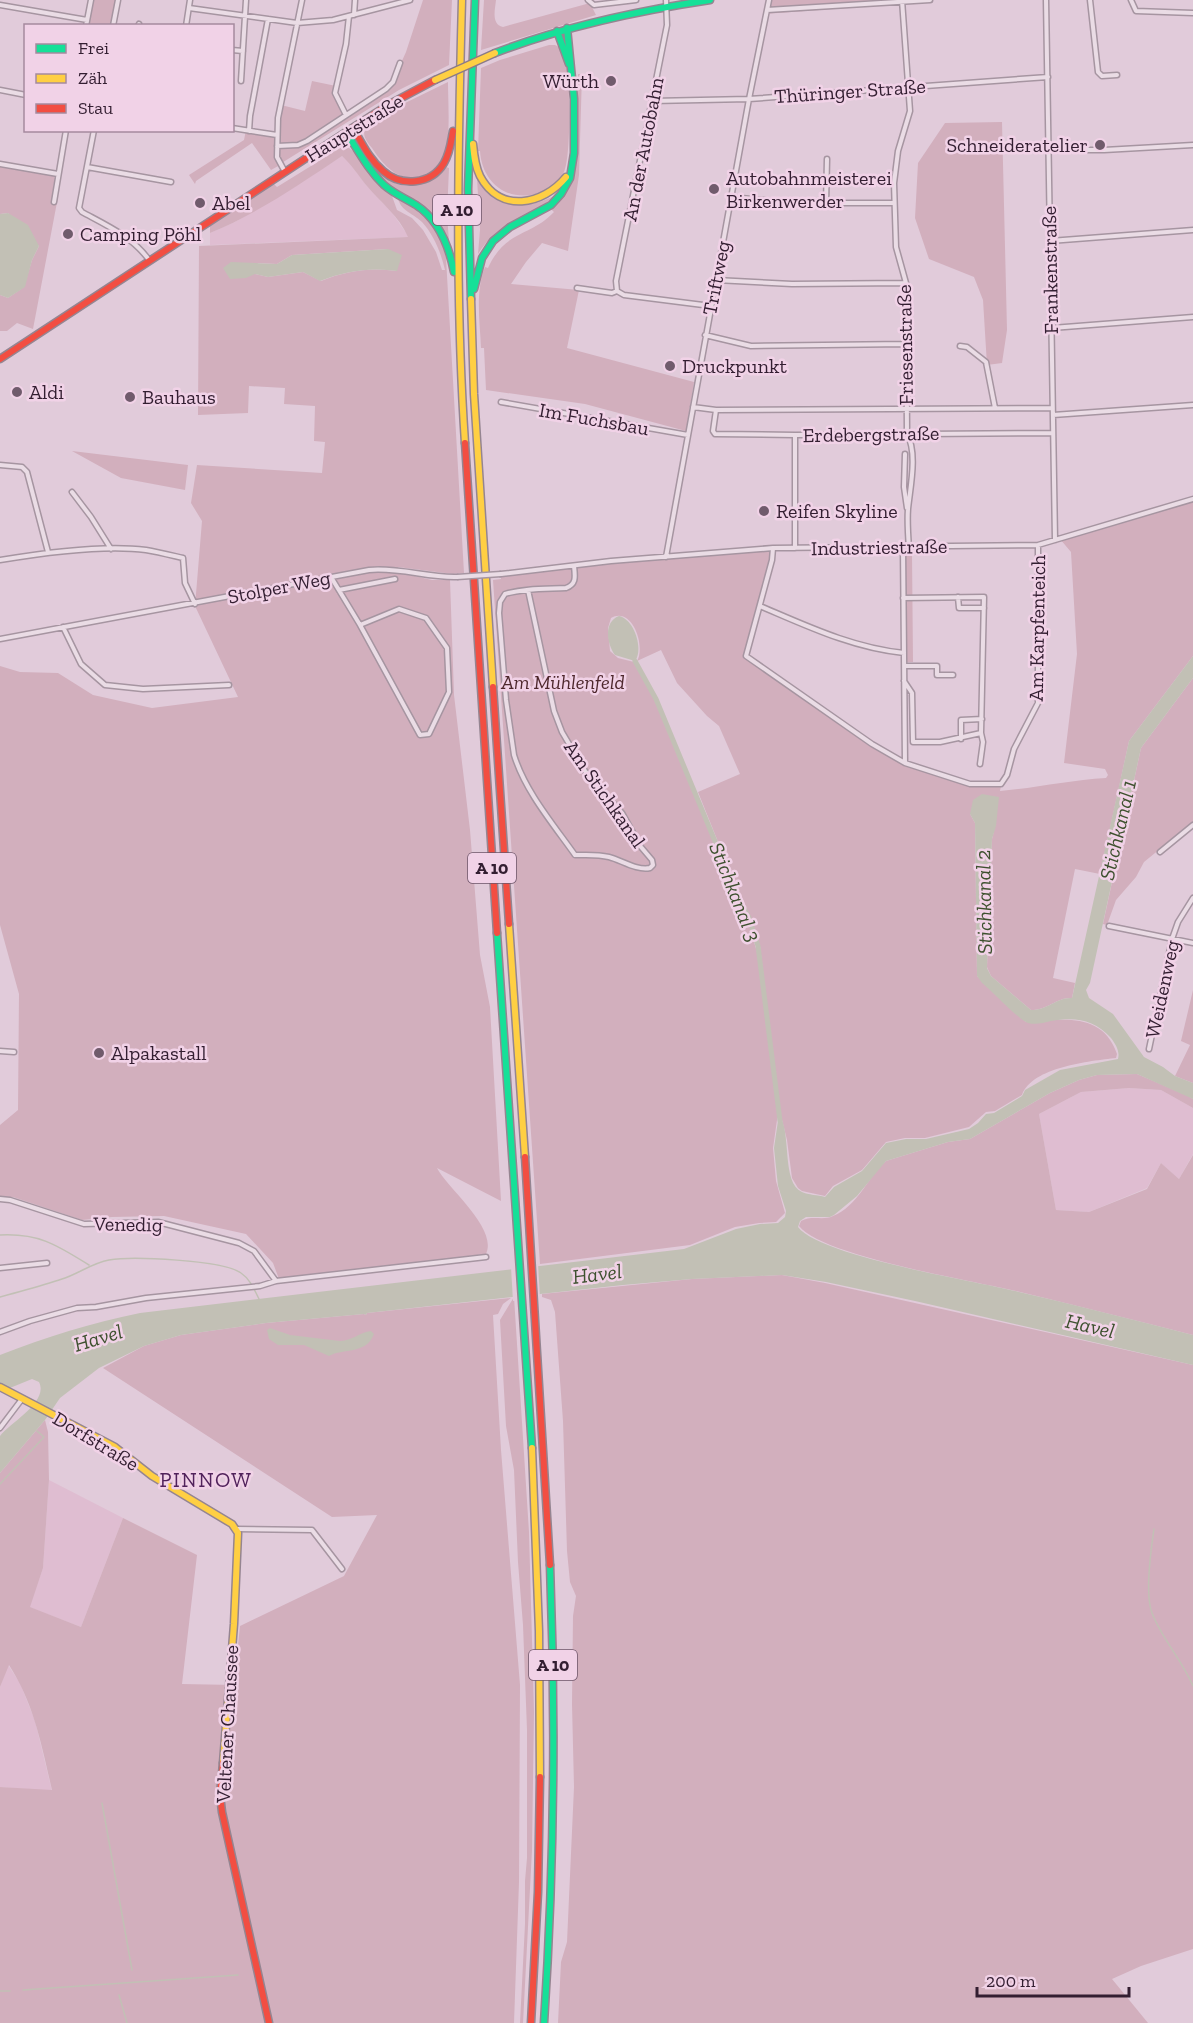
<svg xmlns="http://www.w3.org/2000/svg" width="1193" height="2023" viewBox="0 0 1193 2023" font-family="'Zilla Slab',serif">
<rect width="100%" height="100%" fill="#e1cbda"/>
<path fill="#dfbdd1" d="M342,156l9,8 15,21 27,29 16,23 -199,8v-12l25,-11 51,-30z
M1129,1088l32,2 32,18v46l-14,25 -18,-16 -14,25 -58,24 -33,-2 -17,-96 42,-22z
M49,1480l74,38 -42,109 -52,-20 14,-39z
M8,1665l12,18 15,38 17,70 -52,-4v-100z"/>
<path fill="#d2afbd" fill-rule="evenodd" d="M92,0h24l-5,25 -24,1z
M423,0h29l-3,65 -50,25 -119,74 -2,-4 -1,-14h21l93,-61 15,-33z
M484,0h12c-1,10 -5,24 7,27l87,-24 6,12 -115,35z
M767,0h134l1,4 -138,10z
M549,45h6l4,2c3,7 6,14 8,22 3,20 4,87 -3,103 -5,11 -14,17 -23,23l-2,-2c-31,10 -57,-10 -59,-42h-2l3,-83 19,-8z
M578,74h4l-3,101 -11,76 -26,-8 -16,19 -15,22 68,6 -12,58 127,34 -8,49 -101,-27 -99,-14 -2,-42h-3c-1,-26 -6,-57 4,-81l3,1c18,-39 41,-30 66,-56l-3,-3 16,-18 11,-104z
M312,81l24,5 -1,5 11,24 -46,28 -23,2 4,-40 24,6z
M448,82c0,19 3,58 -4,74 -3,8 -9,13 -16,17 -25,14 -43,-5 -56,-25 -5,-6 -10,-12 -7,-20l36,-23z
M1002,122l5,208 -5,33 -15,2 -4,-65 -9,-23 -45,-18 -14,-41 3,-55 27,-40z
M246,130l30,5 4,30 -9,5 -19,-27 -56,38 -1,3 -6,-9 55,-35z
M345,145l12,9 19,28 16,14 5,14 15,8 11,12 13,22 6,18h3c-4,-17 -11,-35 -23,-48 -9,-9 -20,-10 -24,-23 26,14 42,30 48,59l18,315 -11,1 -55,-7 -1,5 35,8h18l4,115 16,135 10,125 10,52 11,194 -64,-33c11,21 61,60 49,86l-207,25 -6,-16 -27,-29 -82,-18 -52,1 -30,3 -69,-23h-13v-72l18,-15 1,-116 -19,-69v-259l20,6 38,1 35,22 59,13 86,-11 -43,-91 7,-85 -11,-18 6,-38 125,8 3,-31 -11,-1 1,-35 -31,-2 1,-16 -36,-2 -1,27 -50,2 1,-169 209,-9c-9,-21 -27,-34 -42,-52 -8,-10 -14,-20 -24,-29 -42,28 -85,58 -132,77v-9l6,-5 58,-35 3,3zM388,249l9,22c-26,-4 -52,0 -76,10l-18,-9 -35,5 -13,-3 3,-11 19,1 15,-9z
M0,165l55,11 -3,20 6,1 -25,132 -16,-6 -10,8h-7v-36l8,3 16,-11 8,-27 7,-14 -31,-33 -8,1z
M446,167l3,1 -2,47 2,26c-18,-44 -51,-40 -75,-73 24,25 49,23 72,-1z
M477,178c19,31 47,33 77,18 -28,26 -53,22 -76,58l2,-24z
M72,451l116,14 -3,25 -64,-12z
M1193,501v155l-64,85 -29,133 -25,-5 -22,109 22,5 -3,15c-15,-1 -24,12 -41,12l-40,-34 -4,-9 5,-128 4,-16 -26,-9 5,9 2,153 49,46c36,-2 76,-11 91,32l-1,4c-26,3 -84,9 -94,37l-27,16 -9,1 -17,15 -44,11h-20l-19,4 -24,28 -29,16 -8,10 -23,-5 -4,-3 -6,-10 -5,-38 -7,-28 -20,-166 -9,-28 -10,-19 -43,-107 42,-18 -21,-48 -12,-10 -30,-33 -16,-33 -24,11c9,-15 -5,-55 -26,-43l-3,10 2,23 8,7 16,4 20,37 84,201 9,18 12,41 19,154 -5,35 3,33 9,32 -9,9 -17,1 -24,4 -45,18 -150,19 -47,-684 8,-1v-3l93,-12 176,-13 -1,9 -22,82v17l124,86 34,20 64,20 32,1 -1,5c36,-3 70,-11 106,-13l2,-3 -3,-6 -41,-6 13,-109 -6,-102 -11,-13z
M905,554h7l1,108h-8z
M1193,678v144l-49,40 -8,15 -20,23 -9,25 -4,-1 38,-176z
M1193,990v93l-18,-7 15,-31 -9,-4z
M1137,1074l49,21 7,4v9l-32,-18 -32,-2 -48,4 -42,22 17,96 33,2 58,-23 14,-26 18,16 14,-24v180c-59,-15 -118,-30 -177,-44 -42,-10 -194,-35 -217,-65l2,-5c11,-6 22,0 32,-5 25,-10 34,-38 53,-55l62,-19 22,-3 80,-46 29,-13 18,-5z
M782,1275l43,8 368,82v584l-52,17 -29,13 36,44h-590l3,-61 6,-20 7,-155 -2,-83 1,-88 3,-20 -6,-14 -3,-31 -4,-130 -8,-109 -4,-12 -9,-3v-3l150,-15z
M514,1297l15,235 5,180 -2,138 -9,173h-3l5,-99v-43l2,-23v-128l-4,-105 -5,-63 -4,-92 -8,-44 -6,-106z
M511,1298l-8,6 -5,10 -5,1 8,135 19,235 -1,197 -5,141h-514v-236l52,3c-10,-43 -18,-87 -43,-125l-9,22v-214l45,-53 3,12 1,48 -6,88 -13,39 51,20 42,-109 74,37 -15,129 52,1 6,-59 104,-50 33,-61 -45,2 -229,-149 41,-22 37,-11 85,-12 98,-9 2,1 1,-2z"/>
<path fill="#c2c0b5" d="M8,213l20,12 11,21 -7,14 -7,27 -17,11 -8,-3v-81z
M388,249l14,6 -5,16c-26,-4 -52,0 -77,10l-17,-9 -35,5 -13,-3 -9,4 -16,1 -7,-11 8,-6 46,2 15,-9z
M619,616c15,3 25,33 16,45l-20,-6c-8,-11 -12,-33 4,-39z
M1193,656v22l-52,70 -51,235 -4,7 3,8 24,16 31,43 19,10 12,9 18,7v16l-56,-25 -40,1 -18,5 -29,13 -80,46 -22,3 -62,19 -29,35 -23,19 -4,2h-24l-6,4 -2,6c21,29 177,54 217,64 60,14 119,29 178,44v30l-278,-64 -89,-19 -44,-7 -90,4 -69,6 -256,28 -1,2 -2,-1 -98,9 -85,12 -37,11 -45,22 -39,30 -15,22 -45,53v-37c11,-14 49,-34 39,-54l-7,-3 -32,13v-37c46,-18 91,-32 140,-42l544,-64 52,-20 24,-5 18,-1 7,-6 1,-6 -8,-25 -4,-38 5,-34c13,18 2,69 23,78 6,3 16,3 23,5l9,-10 28,-16 24,-28 20,-4h20l43,-10 9,-6 8,-9 8,-1 28,-17 3,-6 35,-20 58,-11c2,-8 -2,-14 -7,-21 -17,-19 -36,-21 -60,-17 -8,2 -15,4 -23,2 -10,-4 -36,-32 -46,-40l-5,-7 -2,-153 -5,-9 3,-14 9,-6 17,3 -3,29 -4,13 -5,129 4,8 40,34c17,0 26,-13 41,-12l57,-257z
M270,1328l20,7 50,6c12,0 20,-9 31,-10l3,3c-8,21 -31,14 -45,22l-25,-11h-26l-9,-6 -2,-9z"/>
<path fill="#e1cbda" d="M538,1264l2,34 -27,3 -2,-34z"/>
<g fill="none" stroke-linecap="round" stroke-linejoin="round">
<path stroke="#c2c0b5" stroke-width="1.5" d="M0,1235c39,-2 57,10 89,30
M0,1297c21,-6 42,-11 62,-18 16,-5 30,-16 47,-19 23,-4 114,0 132,13 9,6 13,16 18,26
M0,1484l44,-47 -7,-6
M1154,1529c-3,20 -9,66 -2,84 10,26 30,47 41,73
M102,1803l30,167
M23,1990l215,-15
M0,1991h10
M119,1995l8,28"/>
<path stroke="#c2c0b5" stroke-width="5" d="M635,661l21,38 83,200 10,19 9,28 22,175"/>
<g stroke="#a695a1" stroke-width="7">
<path id="street" d="M588,0l6,5 42,-5
M902,0l8,111 -12,40 -4,32 2,64 10,36 1,151c11,19 3,54 1,75 -1,13 0,26 1,39
M1046,0l9,540
M1090,0l8,72 4,4 15,-1
M1131,0l5,11 57,2
M0,5l87,15
M189,8l108,15 36,-3 77,-20
M767,10l163,-10
M354,15l1,-15
M86,26l5,-26
M113,26l5,-26
M138,26l1,-2
M186,26l4,-26
M232,50l11,1
M241,81l5,-81
M0,90l26,5
M652,101l97,-2 299,-22
M346,115l-11,-22 11,-49 3,-28
M232,128l45,7
M94,130l-15,78 3,4c24,13 51,25 67,48
M249,131l1,-15 18,-97
M277,146l21,-1 9,-4 79,-52 7,-7 7,-19
M1048,150h56l89,-5
M0,164l58,10
M87,167l84,15
M285,172l-8,-15 1,-39 24,-118
M731,197l62,6h101
M54,202l12,-72
M826,204l1,-45
M1050,241l143,-11
M716,280l76,4 114,-1
M577,288l35,5 5,-2 7,4 87,11
M617,291l-1,-10 51,-256 -1,-25
M1052,328l141,-11
M705,335l46,11 155,-2
M960,346l7,1 19,15 9,46
M501,402l187,33
M693,407l23,3 336,-2
M716,410l-3,21 2,3 80,1 258,-2
M1053,415l140,-10
M905,454l-1,33 3,21
M0,465l22,2 5,5 21,80
M72,492l19,25 20,32
M773,548l-1,12 -26,96 126,88 33,19 65,21h31l6,-9 7,-26 24,-46v-158
M795,548v-113
M903,548l2,215
M666,557l83,-458 20,-99
M0,560c42,-7 103,-16 146,-10 12,2 24,5 37,8l2,25 10,21
M501,574l110,-13 162,-13 265,-3 155,-46
M331,577l29,48 39,-16 27,9 21,30 2,44 -20,42 -9,1 -60,-110
M339,590l56,-11
M528,590l26,121 8,21 23,39 37,42 19,34 11,13 1,5 -3,3c-13,3 -29,-8 -41,-11 -12,-3 -22,-2 -34,-2 -22,-31 -50,-64 -61,-100l-8,-55 -7,-87 1,-11 5,-8c20,-6 41,-5 61,-6 11,-4 9,-12 8,-22
M958,597l1,11h25
M903,598l81,-1 -3,136 -41,9h-27l-1,-49 -8,-12
M760,606c47,20 93,42 144,47
M63,627l18,37 24,21 38,4 86,-4
M0,639l369,-69c30,-3 59,8 88,7
M904,666h33v9h16
M961,739v-19l21,-1
M980,764l3,-22 -2,-9
M1160,852l33,-27
M1109,926l84,17
M1149,1049l23,-110 6,-17 15,-24
M0,1051l14,1
M0,1199l10,1 74,24 74,-2 81,21 15,8 22,30
M0,1268l47,-5
M0,1332l30,-11 47,-13 19,-1 50,-9 114,-12 16,-5 210,-24
M0,1428l22,-29
M236,1529l76,1 30,39"/>
</g>
<g stroke="#958591" stroke-width="9">
<path id="fast" d="M557,31l12,33
M495,53c70,-27 141,-42 215,-53
M346,132c12,18 22,38 38,53 10,9 21,13 32,20 23,15 33,41 38,67
M474,289l8,-31 11,-17 17,-14 41,-22 10,-11 9,-16 4,-25v-54l-7,-71
M471,299l-3,-110 7,-189
M497,933l35,515
M544,2023c10,-153 12,-305 6,-458"/>
</g>
<g stroke="#958591" stroke-width="9">
<path id="slow" d="M462,0c-4,148 -7,296 3,443
M473,144c1,11 2,22 7,32 20,38 63,29 86,1
M471,299l3,95 19,293
M509,924l16,233
M0,1387l115,60 37,29 80,48 6,9 -4,91 -11,139
M532,1448l7,183 1,146"/>
</g>
<g stroke="#958591" stroke-width="9">
<path id="jam" d="M353,128c9,15 16,31 30,43 18,16 48,14 61,-8 6,-10 7,-21 9,-32
M346,132l42,-27 47,-25
M0,359l346,-227
M465,443l32,490
M493,687l16,237
M525,1157l25,408
M223,1763l-3,32 2,17 47,211
M531,2023l7,-131 2,-115"/>
</g>
<use href="#street" stroke="#eadce5" stroke-width="4"/>
<use href="#fast" stroke="#16e098" stroke-width="6"/>
<use href="#slow" stroke="#ffcf43" stroke-width="6"/>
<use href="#jam" stroke="#f24e42" stroke-width="6"/>
<g stroke="#a695a1" stroke-width="7" stroke-linecap="butt">
<path id="street-bridge" d="M457,577l44,-3"/>
</g>
<g stroke="#8b7b88" stroke-width="9" stroke-linecap="butt">
<path id="slow-bridge" d="M435,80l60,-27"/>
</g>
<use href="#street-bridge" stroke="#eadce5" stroke-width="4"/>
<use href="#slow-bridge" stroke="#ffcf43" stroke-width="6"/>
</g>
<g fill="#705b6c" stroke="#f1d2e7" stroke-width="2">
<circle cx="611" cy="81" r="6"/>
<circle cx="1100" cy="145" r="6"/>
<circle cx="714" cy="189" r="6"/>
<circle cx="200" cy="203" r="6"/>
<circle cx="68" cy="234" r="6"/>
<circle cx="670" cy="366" r="6"/>
<circle cx="17" cy="392" r="6"/>
<circle cx="130" cy="397" r="6"/>
<circle cx="764" cy="511" r="6"/>
<circle cx="99" cy="1053" r="6"/>
</g>
<g text-anchor="middle" stroke-width="5" stroke-linejoin="round" paint-order="stroke">
<g fill="#f1d2e7" stroke="#6c5468" stroke-width="1.5">
<rect x="433" y="195" width="48" height="30" rx="4.5"/>
<rect x="468" y="853" width="48" height="30" rx="4.5"/>
<rect x="529" y="1650" width="48" height="30" rx="4.5"/>
</g>
<g font-size="18" font-weight="bold" fill="#331e31">
<text x="457" y="216">A 10</text>
<text x="492" y="874">A 10</text>
<text x="553" y="1671">A 10</text>
</g>
<g font-size="20" fill="#331e31" stroke="#f1d2e7" text-anchor="start">
<text x="599" y="88" text-anchor="end">Würth</text>
<text x="1088" y="152" text-anchor="end">Schneideratelier</text>
<text x="726" y="185">Autobahnmeisterei<tspan x="726" dy="23">Birkenwerder</tspan></text>
<text x="212" y="210">Abel</text>
<text x="80" y="241">Camping Pöhl</text>
<text x="682" y="373">Druckpunkt</text>
<text x="29" y="399">Aldi</text>
<text x="142" y="404">Bauhaus</text>
<text x="776" y="518">Reifen Skyline</text>
<text x="111" y="1060">Alpakastall</text>
</g>
<g font-size="20" fill="#331e31" stroke="#f1d2e7">
<text transform="translate(850 91) rotate(-4)" y="7">Thüringer Straße</text>
<text transform="translate(354 128) rotate(-32)" y="7">Hauptstraße</text>
<text transform="translate(643 149) rotate(-79)" y="7">An der Autobahn</text>
<text transform="translate(1050 270) rotate(-91)" y="7">Frankenstraße</text>
<text transform="translate(716 278) rotate(-79)" y="7">Triftweg</text>
<text transform="translate(905 345) rotate(-91)" y="7">Friesenstraße</text>
<text transform="translate(594 419) rotate(10)" y="7">Im Fuchsbau</text>
<text transform="translate(871 434) rotate(-1)" y="7">Erdebergstraße</text>
<text transform="translate(879 547) rotate(-1)" y="7">Industriestraße</text>
<text transform="translate(279 587) rotate(-11)" y="7">Stolper Weg</text>
<text transform="translate(1037 628) rotate(-89)" y="7">Am Karpfenteich</text>
<text transform="translate(605 794) rotate(55)" y="7">Am Stichkanal</text>
<text transform="translate(1162 989) rotate(-78)" y="7">Weidenweg</text>
<text transform="translate(128 1224) rotate(1)" y="7">Venedig</text>
<text transform="translate(96 1441) rotate(31)" y="7">Dorfstraße</text>
<text transform="translate(227 1724) rotate(-87)" y="7">Veltener Chaussee</text>
</g>
<g font-size="20" font-style="italic" fill="#4d272c" stroke="#f1d2e7">
<text x="563" y="689">Am Mühlenfeld</text>
</g>
<g font-size="21" font-style="italic" fill="#3e512f" stroke="#f1d2e7">
<text transform="translate(1118 830) rotate(-77)" y="7">Stichkanal 1</text>
<text transform="translate(735 892) rotate(68)" y="7">Stichkanal 3</text>
<text transform="translate(984 902) rotate(-91)" y="7">Stichkanal 2</text>
<text transform="translate(597 1274) rotate(-7)" y="7">Havel</text>
<text transform="translate(1090 1326) rotate(13)" y="7">Havel</text>
<text transform="translate(98 1338) rotate(-17)" y="7">Havel</text>
</g>
<g font-size="21" letter-spacing="1.5" fill="#51225b" stroke="#f1d2e7">
<text x="206" y="1487">PINNOW</text>
</g>
</g>
<rect x="24" y="24" width="210" height="108" fill="#f1d2e7" stroke="#a58a9e" stroke-width="1.5"/>
<rect x="36" y="44" width="30" height="9" fill="#16e098" stroke="#a58a9e" stroke-width="1.5"/>
<text x="78" y="54" font-size="18" fill="#331e31">Frei</text>
<rect x="36" y="74" width="30" height="9" fill="#ffcf43" stroke="#a58a9e" stroke-width="1.5"/>
<text x="78" y="84" font-size="18" fill="#331e31">Zäh</text>
<rect x="36" y="104" width="30" height="9" fill="#f24e42" stroke="#a58a9e" stroke-width="1.5"/>
<text x="78" y="114" font-size="18" fill="#331e31">Stau</text>
<path d="M977 1987v9h152v-9" fill="none" stroke="#331e31" stroke-width="3"/>
<text x="986" y="1987" font-size="18" fill="#331e31" stroke="#f1d2e7" stroke-width="4.5" paint-order="stroke">200 m</text>
</svg>
